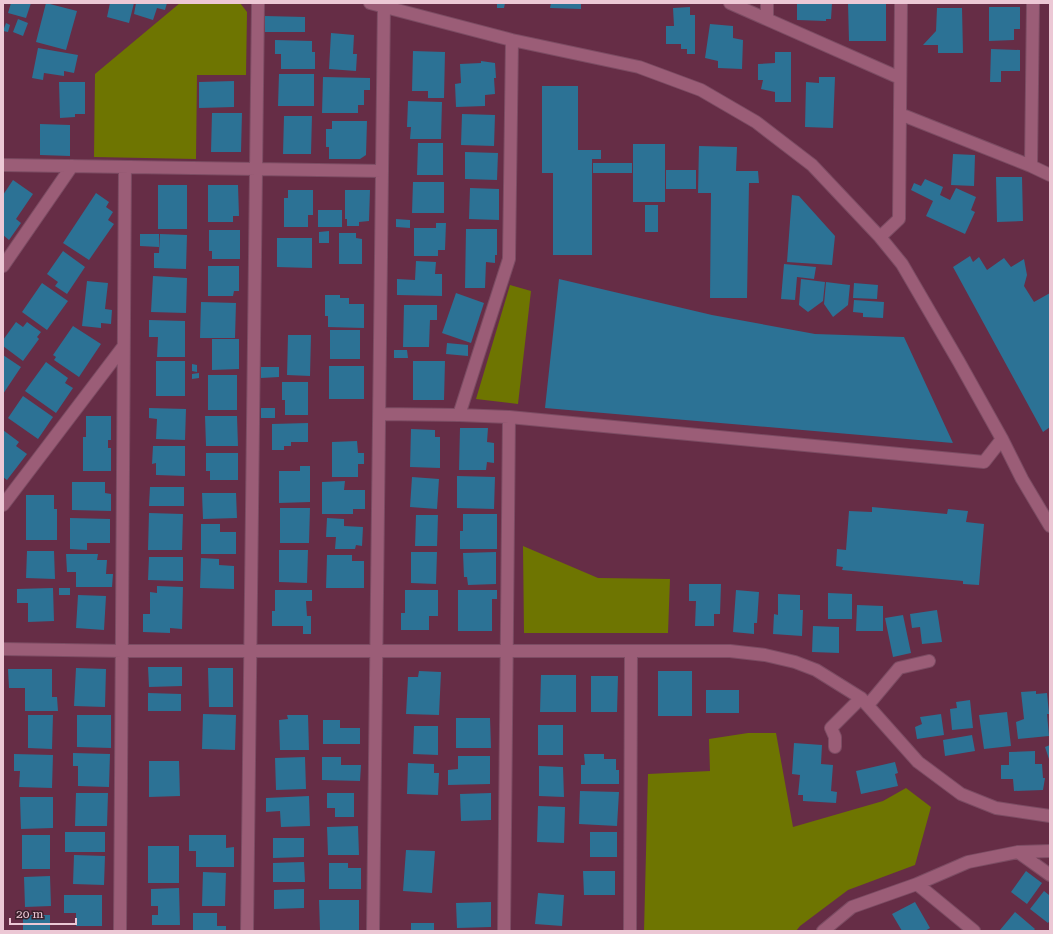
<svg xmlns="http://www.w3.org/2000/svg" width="1053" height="934" viewBox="0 0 1053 934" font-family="'Roboto Serif',serif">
<rect width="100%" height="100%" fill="#662d46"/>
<path fill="#6e7501" d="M180,3h60l7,9 -1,63h-49l-1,84 -102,-2 1,-83z
M510,285l21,6 -13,113 -42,-5z
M523,546l75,32 72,1 -2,54h-144z
M748,733h28l17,94 90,-26 23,-13 25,19 -16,58 -67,25 -48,36 -4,5h-152l4,-157 62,-3 -1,-32z"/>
<path fill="#2c7295" d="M11,3h20l-5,15 -18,-5z
M46,3l31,8 -11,39 -30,-8z
M110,3h24l-5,20 -22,-6z
M136,3h31l-2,7 -8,-2 -4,12 -19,-6z
M497,3h8l-1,5h-7z
M551,3h30v6l-31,-1z
M797,3h35l-1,16h-5v2l-29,-1z
M848,3h38v38h-37z
M690,7v8h5v39h-8v-5h-6v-5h-15v-18h8l-1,-18z
M989,7h31v22h-6v11l-25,1z
M937,8h25l1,45h-25v-8h-15l13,-14z
M265,16l40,1v15h-40z
M18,19l10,4 -5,13 -10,-4z
M6,23l4,2 -2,7 -5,-1z
M710,24l23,2v12l10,2 -1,29 -24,-1v-7l-13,-3z
M331,33l23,2 -1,19h4l-1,17 -27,-2z
M275,40l37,1v11h3v17h-34v-15h-6z
M38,48l40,7 -4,18 -10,-2v5l-20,-3 -1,7 -11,-2z
M991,49l29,1v21h-19v11h-11z
M413,51l32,1 -1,46h-16v-7h-16z
M775,52h16v50h-16v-10l-14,-3 2,-9h-5v-16l17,-1z
M481,61l14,2 1,15h-2l1,16 -10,1v11l-29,1 -1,-23 6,-1 -1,-19 21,-1z
M279,74h35v32h-36z
M323,77l47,1v12h-6v15h-6v8h-36z
M819,77h16l-2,51 -28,-1 1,-45 13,1z
M234,81v26l-35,1v-26z
M59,82h26v32h-10v3l-15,1z
M542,86h36v64h23v9h-9v96h-39v-82h-11z
M408,101l34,1 -1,37h-31l1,-12h-4z
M212,113h30l-1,39h-30z
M462,114l33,1 -1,31 -33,-1z
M284,116h28l-1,38h-28z
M332,121h35l-1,34 -6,4h-31v-12h-3v-18h6z
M40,124l30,1v31l-30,-1z
M418,143h25v32h-26z
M633,144h32v58h-32z
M699,146l38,1 -1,24h22l1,12h-10l-2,115h-37l1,-105h-13z
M465,152l33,1 -1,27 -32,-1z
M953,154l22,1 -1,31 -23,-1z
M593,163h39v10h-39z
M666,170h30v19h-30z
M996,177h26l1,44 -26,1z
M925,179l18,8 -3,8 10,5 6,-12 20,9 -5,13 4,2 -10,22 -39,-18 7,-15 -22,-11 3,-7 7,3z
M13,180l20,14 -17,25 5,4 -12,17 -6,-5v-40z
M413,182h31v31h-32z
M158,185h29v44h-29z
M208,185h30l1,31h-6v6h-25z
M470,188l29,1v31l-30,-1z
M288,190h25v25h-5v12h-24v-29h4z
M345,190h25l-1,31 -10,1v4h-12v-7h-2z
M96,193l13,9 -3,5 7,5 -5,8 6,4 -25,36 -26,-17z
M792,195l7,1 36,40 -3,29 -45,-3z
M645,205h13v27h-13z
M318,210h24v17h-24z
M396,219l14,1v8l-14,-1z
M436,223h10l-1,27h-7v6h-24v-28h22z
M466,229h31v26h-2v8l-9,-1 -1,26h-20z
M209,230h31v29h-28v-8h-3z
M329,231v12h-10v-11z
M339,233h17v5l6,1v25h-23z
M140,234h19v13l-19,-1z
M160,234l27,1 -1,34 -32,-1v-15h5z
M277,238h35v30l-35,-1z
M63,251l22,16 -18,27 -12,-8 3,-4 -11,-8z
M970,256l3,6 6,-5 8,13 17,-12 7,9 13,-8 3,16 -3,11 10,16 16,-9v134l-7,5 -90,-165z
M416,261l20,1 -1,12h7v22l-45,-1v-16l18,1z
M784,264l32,3 -2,12 -17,-2 -2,23 -14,-1z
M208,266h31v25h-5l-1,5h-25z
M153,276l34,2 -1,35 -35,-1z
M559,279l153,36 103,19 89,3 49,106 -408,-35z
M801,279l24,3 -2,19 -15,11 -9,-7z
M87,281l21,2 -3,26 7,1 -1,14 -10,-1v5l-19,-2z
M826,282l24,3 -2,20 -15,12 -9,-13z
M42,283l26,18 -21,29 -25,-18z
M854,283l24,2 -1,14 -24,-1z
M456,293l28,10 -13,40 -29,-10z
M325,295h15v3h9v6h15v24l-36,-1v-11h-3z
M854,300l30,2 -1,16 -20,-1v-4l-10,-1z
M201,302l35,1 -1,35h-35z
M404,305h33v15h-7l-1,27h-26z
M149,320l36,1v36h-28l1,-20h-9z
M16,322l7,5 4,-5 14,10 -4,5 2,2 -16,22 -20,-15v-6z
M73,326l28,18 -22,33 -25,-17 2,-3 -3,-2z
M330,330h30v29h-30z
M288,335h23l-1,41 -23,-1z
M212,339h27v30l-27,1z
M447,343l21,2v11l-22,-2z
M394,350h13l1,8h-14z
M3,355l18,12 -18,27z
M156,361h29v35h-29z
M413,361h32l-1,39h-31z
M46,362l22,16 -3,5 8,5 -17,25 -31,-22z
M192,364l5,1v7l-5,-1z
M329,366h35v33h-35z
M261,367h18v10l-18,1z
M199,373v5l-7,1v-5z
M208,375h29v35h-29z
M282,382h26v33h-23v-15h-3z
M23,396l30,21 -15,22 -30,-21z
M149,408l37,1 -1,31 -29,-1 1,-20 -8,-1z
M261,408h14v10h-14z
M86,416h25v24h-3v8h3v23h-28v-34h3z
M205,416h32l1,30h-32z
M308,423v19h-17v4h-7v4h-12v-26z
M460,428h28l-1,14 7,1v20l-7,-1 -1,8h-27z
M411,429l24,1v7h5v31l-30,-1z
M3,430l16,12 -3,4 11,8 -20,26 -4,-3z
M357,441l1,12h6v11h-6v13h-26v-35z
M153,446h32v30l-29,-1v-12l-4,1z
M206,453h32v27h-28v-9h-4z
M300,466h10v36l-31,1v-32h21z
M457,476l38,1 -1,32 -37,-1z
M412,477l27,2 -2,30 -27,-2z
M345,481l-1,9h21v19h-12v5h-31v-32z
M72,482h33v11l6,1v17l-39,-1z
M150,487h34v19h-35z
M202,493h34l1,25 -34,1z
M26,495h28v14h3v31h-31z
M872,507l75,7 1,-5 20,2 -2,11 18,2 -5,61 -16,-1v-3l-121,-11 1,-3 -7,-1 1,-17 9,1 3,-39 23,1z
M280,508h30l-1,35h-29z
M149,513l34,1 -1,36h-34z
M463,514h34v35h-37v-18h3z
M416,515h22l-1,31h-22z
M70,518l40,1v24h-23v7l-17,-1z
M327,518l17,1v7l19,1 -1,19 -6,-1 -1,4h-20l1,-12h-10z
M201,524h19v8h16v22h-35z
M279,550h29l-1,33 -28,-1z
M27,551h27l1,28 -29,-1z
M411,552h26l-1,32 -25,-1z
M496,552v32l-28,1 -1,-8h-3l-1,-24z
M66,554h32l-1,6h10l-1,14h7l-1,13h-36v-15h-9z
M327,555h25v6h12v27h-38z
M149,557h34v24l-35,-1z
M201,558l18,1v6l15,1v23l-34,-1z
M689,584h32l-1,30h-6v12h-19l1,-25h-7z
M157,586l26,1 -1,42 -12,-1v5l-27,-1v-18h7v-22l7,1z
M53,588l1,33 -26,1v-19h-11v-14z
M59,588h11v7h-11z
M275,590h37v11h-6l1,15h4v18h-8v-8h-31v-15h3z
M405,590h33v26h-9v14h-28v-17h4z
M458,590h39v9h-5v32h-34z
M736,590l23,2 -2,31h-3v11l-21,-2z
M828,593l24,1v25h-24z
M778,594l22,1v15h3l-1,26 -29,-2 1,-20 4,1z
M78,595l28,1 -2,34 -28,-2z
M857,605l26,1v25h-27z
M937,610l5,32 -20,2 -2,-17 -8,1 -2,-14z
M903,615l8,38 -18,4 -8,-39z
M813,626l26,1v26l-27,-1z
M148,667h34v19l-33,1z
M76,668l30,1 -1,38 -31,-1z
M208,668h25v39h-24z
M8,669h44v28h5l1,14h-33v-23h-16z
M419,671l22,1 -2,43 -33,-1 2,-37h10z
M658,671h34v45h-34z
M541,675h35v37h-36z
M591,676h27l-1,36h-26z
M706,690h33v23h-33z
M1036,691v3l11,-1 2,21h-2l2,22 -31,3 -2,-17 8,-3 -3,-27z
M148,693l33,1v17h-33z
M970,700l3,28 -21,2 -2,-21 7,-1 -1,-6z
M1007,712l4,34 -27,3 -5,-34z
M203,714l33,1 -1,35 -33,-1z
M941,714l3,21 -27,4 -2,-12 7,-3 -2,-7z
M28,715h25l-1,34 -24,-1z
M77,715h34v33l-34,-1z
M287,715h21l1,35h-29l-1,-30 9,-1z
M456,718h34l1,30h-35z
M323,720h17v8h20v16h-37z
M538,725h25v30h-25z
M414,726h24v29l-25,-1z
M972,735l3,16 -30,5 -2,-16z
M794,743l28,2 -1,19 12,1 -2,26 6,1 -1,11 -33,-2v-6h-5l2,-20 -8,-1z
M1050,745v17l-5,-15z
M1035,751v13h7l1,14h2l-2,12 -29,1 -1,-12h-12v-14h8v-13z
M73,753l37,1 -1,33 -31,-1v-20h-5z
M14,754l39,1 -1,33 -33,-1 1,-16h-6z
M584,754h20v5h12v11h3v14h-38v-19h4z
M458,756h32v28l-42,1v-15l10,-1z
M305,757l1,32 -30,1 -1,-32z
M322,757h19v8h20l-1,16 -38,-1z
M149,761h30l1,35 -31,1z
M895,762l3,11 -3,1 3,12 -37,8 -5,-23z
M408,763l26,1v9h5l-1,22 -31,-1z
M539,766l24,1 1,30 -25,-1z
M580,791l39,1 -2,34 -38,-2z
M76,793h32l-1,33h-32z
M327,793h27v24h-19v-9h-8z
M491,793v27l-30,1 -1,-27z
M309,796l1,30 -29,1 -1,-16 -14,1v-14z
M20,797h33v31l-32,1z
M538,806l27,1 -1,36 -27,-1z
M358,826l1,29h-31l-1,-28z
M65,832h40v20h-40z
M590,832h27v25h-27z
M22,835h28v34h-28z
M189,835h37v13l8,-1v20h-38v-16h-7z
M273,838h31v19l-31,1z
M148,846h31v37h-31z
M406,850l29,1 -3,42 -29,-2z
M74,855l31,1 -1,29 -31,-1z
M304,862l1,20h-32v-19z
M329,863h19v5h13v21h-32z
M583,871h32v24h-31z
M1026,871l16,12 -15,21 -16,-12z
M203,872l23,1 -1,33h-23z
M50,876l1,30 -26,1 -1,-30z
M179,888l1,37h-28v-10h6v-9h-7v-17z
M304,889v19l-30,1v-19z
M1044,891l5,4 1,-1v26l-2,3 -18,-14z
M538,893l26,2 -2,31 -27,-2z
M64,895h38v31h-26v-13h-12z
M319,900h40v30h-39z
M491,902v25l-34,1 -1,-25z
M915,902l15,26 -5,3h-23l-10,-17z
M1015,912l20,17 -2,2 -33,-1z
M193,913h24v13h9v5h-33z
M23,915h27v16h-27z
M411,923h23v8h-23z"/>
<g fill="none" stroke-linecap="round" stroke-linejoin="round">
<g stroke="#7c4c63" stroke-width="14">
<path id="minor" d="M370,3l142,37 127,27 62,23 55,32 56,43 68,72 22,27 57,98 43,77 20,40 28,47
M730,3l170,75
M767,19v-16
M900,114l131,52 19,9
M3,165l379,6
M1031,166l2,-163
M880,237l19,-18 2,-216
M3,266l69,-100
M380,414l79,1 50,2 475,45 18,-23
M459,415l50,-156 3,-219
M3,505l120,-158
M3,649l119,2h608l35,4 30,7 21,8 45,28 57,64 43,32 35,14 54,8
M868,705l31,-37 30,-7
M835,747v-10l-4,-9 30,-30
M1018,852l32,23
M917,884l57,47
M120,931l5,-764
M247,931l11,-928
M373,931l11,-928
M504,931l5,-514
M630,931l1,-280
M823,931l29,-24 65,-23 51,-22 50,-10 32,-1"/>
</g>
<use href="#minor" stroke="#9b5d77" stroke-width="12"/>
</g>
<rect width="1053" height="934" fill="none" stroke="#ecc8d5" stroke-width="8"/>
<path d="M10 918v6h66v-6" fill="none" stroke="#ecc8d5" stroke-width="2"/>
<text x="16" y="918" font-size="12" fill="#ecc8d5" stroke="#3a202b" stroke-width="3" paint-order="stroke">20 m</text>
</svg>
